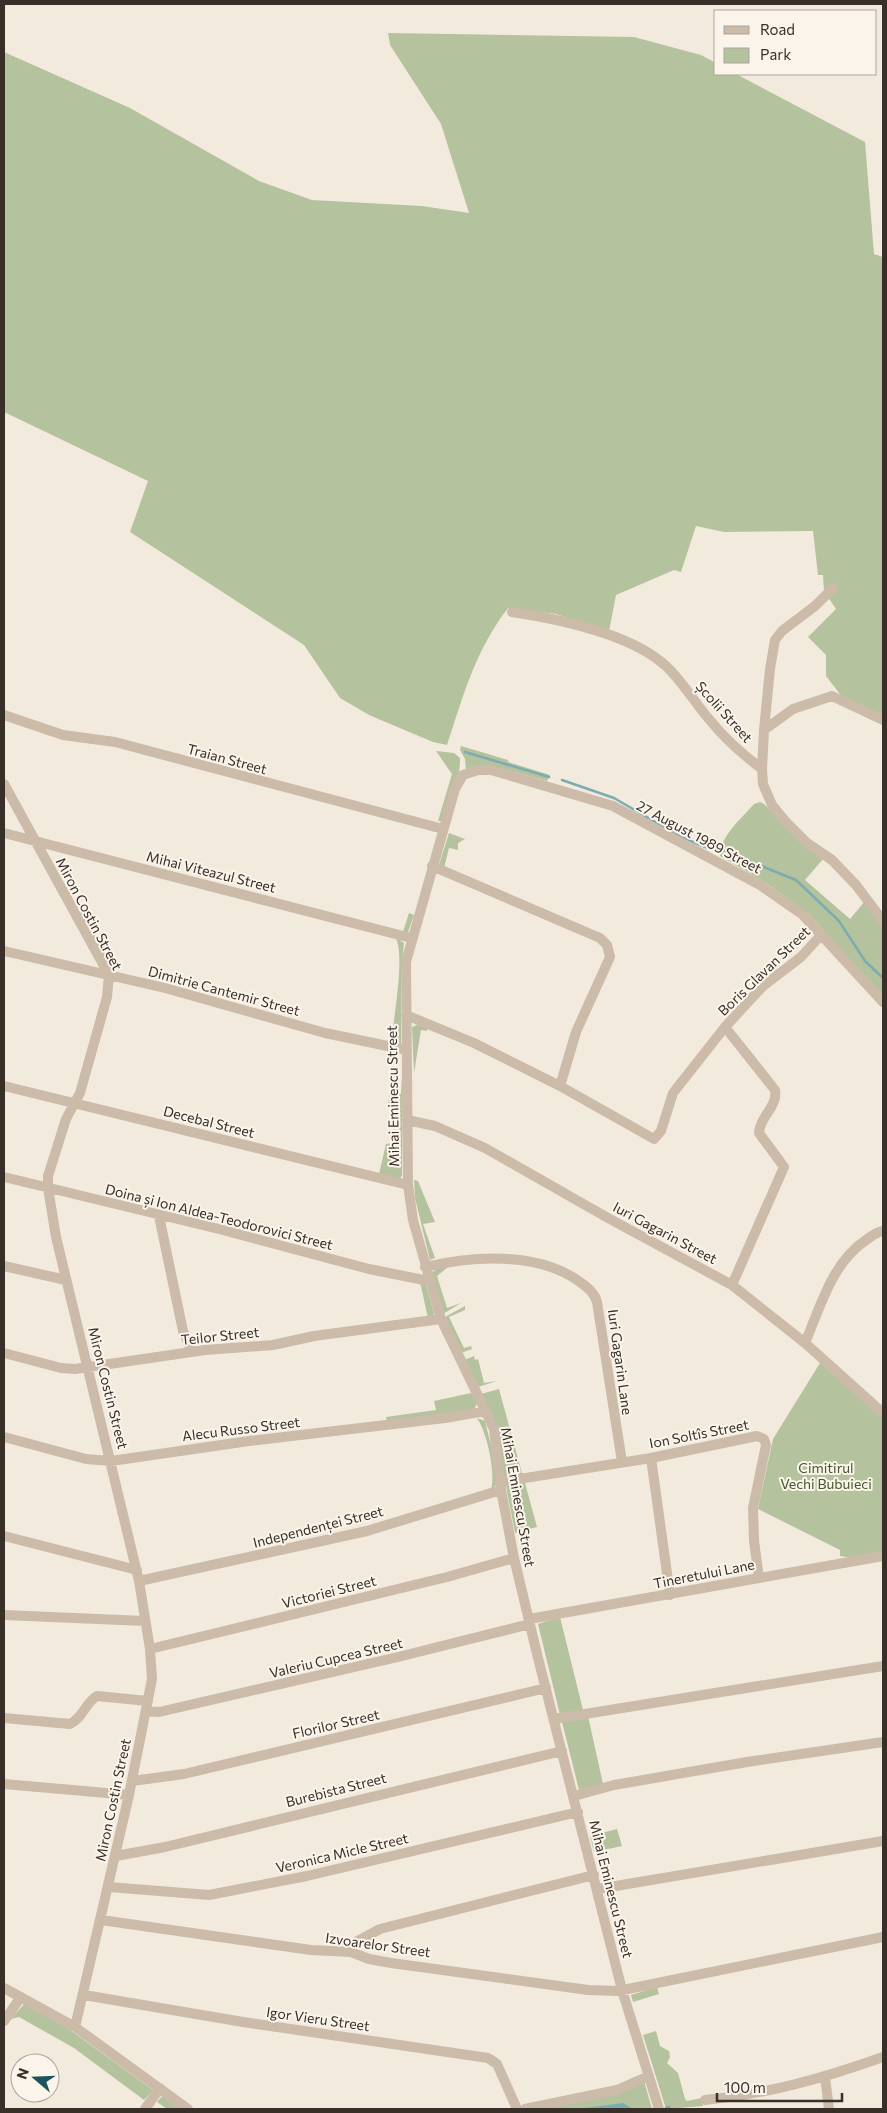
<svg xmlns="http://www.w3.org/2000/svg" width="887" height="2113" viewBox="0 0 887 2113" font-family="Commissioner,sans-serif">
<rect width="100%" height="100%" fill="#f3eade"/>
<path fill="#b4c39d" d="M388,33l246,4 67,18 15,8v11h20l129,68 9,112 9,3v460l-40,-19 -17,-22v-21l-18,-18 28,-28 -12,-18 -1,-16h-5l-5,-44 -89,1 -28,-6 -15,46 -7,-2 -58,25 -7,36 -53,-17 -48,-6c-33,43 -44,86 -61,137l-14,-3 -64,-27 -29,-17 -36,-53 -174,-113 18,-51 -144,-69v-360l126,56 129,73 53,19 110,6 47,7 -28,-89 -51,-79z
M461,746l47,14v2l42,13 -3,6 -44,-12 -37,1 -1,-11 -5,-9z
M436,751l18,2 6,5c1,21 -11,44 -19,63h-3l14,-47z
M760,802l4,2 42,41 18,13 -19,22 45,39 15,-18 18,24v72l-74,-83 -43,-31 -46,-27c0,-20 21,-37 34,-52z
M449,833l16,6 -7,4v7l-9,-2 -5,20 -5,-3z
M76,911l7,2 26,48 -6,-1z
M409,913l5,2 -6,17h-5z
M395,937l9,6 -3,29v72h-10c2,-22 15,-91 4,-107z
M417,1025l11,2 -1,4 -6,-1 -7,43 -2,-46z
M403,1058l-1,118 -3,3 -20,-5 7,-30 13,-2 1,-36 -12,-2 2,-11 11,1z
M414,1180l4,1 17,41 -12,2 12,34 -5,2 -15,-62z
M438,1267h10l-11,9 10,32 14,-5 -18,11 -12,-40z
M420,1282l6,3 8,28 -1,4 -5,1z
M465,1306v4l-16,7 15,31 7,-2 1,3 -11,4 -16,-36z
M474,1356l1,4 3,-1 6,24 13,-2 -19,6 -14,-27z
M820,1363l63,55v136l-25,5 -18,-3v-6l-82,-41 15,-70z
M499,1389l23,84 5,3h-24c-1,-33 -7,-52 -22,-82z
M471,1393l6,10 -3,7 -87,12 -1,-5 50,-7 -2,-9z
M477,1418l8,3 9,37 2,27 -5,5c5,-18 -4,-57 -14,-72z
M525,1483l12,44 -22,6 -9,-47z
M560,1617l23,93 -23,5 -22,-91z
M588,1716l15,68 -24,6 -17,-68z
M617,1829l5,17 -28,6 -4,-16z
M657,1987l2,7 -26,8 -2,-7z
M25,2003l45,27 83,60 -9,10 -70,-52 -55,-31 -8,2z
M656,2031l4,15 9,5 1,6 -3,6 11,10 7,26 2,2 15,-3 1,8 -37,3 -23,-74z
M644,2081l8,28h-107z
M162,2096l18,13h-13l-10,-7z"/>
<path fill="#7cacb1" d="M623,2103l10,6h-55z"/>
<g fill="none" stroke-linecap="round" stroke-linejoin="round">
<path stroke="#7cacb1" stroke-width="2.5" d="M465,752l84,25
M562,780l52,18 67,39 29,12
M724,851l72,29 43,41 26,40 18,17
M666,2108l3,-1"/>
<path stroke="#ccbba9" stroke-width="10" d="M833,588l-18,18 -33,25 -7,9 -5,29 -6,61 -2,39 1,15 9,21 13,16 22,22 25,17 24,25 27,36
M512,612c47,7 126,23 159,59 14,15 25,33 38,48 15,19 33,35 53,50
M4,715l59,20 52,7 328,87
M764,730l29,-21 39,-13 51,24
M4,784l105,191 -2,22 -27,96 -14,26 -18,57v12l8,49 83,344 11,68 2,30 -23,116 -54,232
M4,833l407,105
M432,866l168,72 7,7 3,12 -34,75 -16,54
M4,951l161,37 160,45 82,17
M406,1015l68,28 86,43 94,53 7,-8 12,-38 52,-66
M4,1086l404,99
M407,1120l28,6 50,22 123,70 124,67 73,58 78,70
M4,1177l215,52 150,40 60,12
M159,1216l24,115 9,21
M4,1266l62,14
M425,1267c47,-11 113,-16 155,15 7,5 15,11 17,20l25,160
M732,1285l52,-118 -25,-34c1,-17 19,-26 16,-43l-50,-63 38,-41 38,-29 21,-23
M805,1343c16,-38 27,-80 61,-103 6,-4 10,-8 17,-9
M4,1353l57,15 14,1 130,-19 68,-5 41,-9 127,-17
M4,1437l82,22 25,2 138,-20 196,-23 40,-7
M651,1458l19,137
M500,1482l151,-24 106,-22 7,3 2,6 -13,63 1,33 5,37
M4,1536l133,34
M139,1581l228,-50 134,-41
M4,1615l141,6
M529,1619l354,-63
M150,1649l297,-72 67,-19
M146,1711l13,1 239,-55 132,-33
M4,1718l66,6c13,-6 15,-21 27,-28l51,5
M554,1719l329,-53
M132,1781l52,-7 362,-86
M4,1784l125,11
M574,1796l40,-11 133,-23 136,-20
M116,1856l49,-9 397,-96
M109,1887l100,8 98,-19 271,-64
M598,1889l285,-48
M101,1920l210,30 40,2 18,7 22,4 197,27 30,1 265,-54
M351,1952l5,-10 24,-13 214,-54
M4,1988l71,39 113,82
M84,1995l159,27 245,36 9,6 20,45
M4,2021l17,-24
M825,2077l4,32
M705,2100c63,-6 119,-22 178,-43
M145,2109l15,-21
M525,2109l92,-19 32,-14
M659,2109l-37,-119 -84,-332 -24,-100 -13,-68 -7,-61 -53,-110 -28,-99 -5,-35 -2,-223 49,-173 8,-14 15,-5h13l122,36 147,79 43,30 80,87"/>
</g>
<g text-anchor="middle" stroke-width="4" stroke-linejoin="round" paint-order="stroke">
<g font-size="14" fill="#382f29" stroke="#faf4ea">
<text transform="translate(724 712) rotate(48)" y="5">Școlii Street</text>
<text transform="translate(227 759) rotate(15)" y="5">Traian Street</text>
<text transform="translate(699 837) rotate(28)" y="5">27 August 1989 Street</text>
<text transform="translate(211 872) rotate(14)" y="5">Mihai Viteazul Street</text>
<text transform="translate(89 914) rotate(62)" y="5">Miron Costin Street</text>
<text transform="translate(764 971) rotate(-44)" y="5">Boris Glavan Street</text>
<text transform="translate(224 991) rotate(15)" y="5">Dimitrie Cantemir Street</text>
<text transform="translate(393 1096) rotate(-91)" y="5">Mihai Eminescu Street</text>
<text transform="translate(209 1122) rotate(14)" y="5">Decebal Street</text>
<text transform="translate(219 1217) rotate(14)" y="5">Doina și Ion Aldea-Teodorovici Street</text>
<text transform="translate(665 1233) rotate(28)" y="5">Iuri Gagarin Street</text>
<text transform="translate(220 1336) rotate(-6)" y="5">Teilor Street</text>
<text transform="translate(620 1362) rotate(82)" y="5">Iuri Gagarin Lane</text>
<text transform="translate(108 1388) rotate(76)" y="5">Miron Costin Street</text>
<text transform="translate(241 1429) rotate(-7)" y="5">Alecu Russo Street</text>
<text transform="translate(699 1434) rotate(-11)" y="5">Ion Soltîs Street</text>
<text transform="translate(518 1497) rotate(80)" y="5">Mihai Eminescu Street</text>
<text transform="translate(318 1527) rotate(-14)" y="5">Independenței Street</text>
<text transform="translate(704 1574) rotate(-11)" y="5">Tineretului Lane</text>
<text transform="translate(329 1592) rotate(-14)" y="5">Victoriei Street</text>
<text transform="translate(336 1658) rotate(-13)" y="5">Valeriu Cupcea Street</text>
<text transform="translate(336 1724) rotate(-13)" y="5">Florilor Street</text>
<text transform="translate(336 1790) rotate(-14)" y="5">Burebista Street</text>
<text transform="translate(113 1800) rotate(-78)" y="5">Miron Costin Street</text>
<text transform="translate(342 1853) rotate(-13)" y="5">Veronica Micle Street</text>
<text transform="translate(611 1889) rotate(76)" y="5">Mihai Eminescu Street</text>
<text transform="translate(378 1945) rotate(8)" y="5">Izvoarelor Street</text>
<text transform="translate(318 2019) rotate(8)" y="5">Igor Vieru Street</text>
</g>
<g font-size="14" fill="#45572c" stroke="#faf4ea">
<text x="826" y="1473">Cimitirul<tspan x="826" dy="16">Vechi Bubuieci</tspan></text>
</g>
</g>
<rect width="887" height="2113" fill="none" stroke="#382f29" stroke-width="10"/>
<rect x="714" y="10" width="162" height="65" fill="#faf4ea" stroke="#aca59d"/>
<rect x="724" y="26" width="25" height="8" fill="#ccbba9" stroke="#aca59d"/>
<text x="760" y="35" font-size="15" fill="#382f29">Road</text>
<rect x="724" y="48" width="25" height="15" fill="#b4c39d" stroke="#aca59d"/>
<text x="760" y="60" font-size="15" fill="#382f29">Park</text>
<g transform="translate(35 2078) rotate(289)"><circle r="24" fill="#faf4ea" stroke="#aca59d"/>
<path d="M0-4L9 19L0 12L-9 19Z" fill="#1d545b"/>
<text y="-8" font-size="14" font-weight="bold" text-anchor="middle" fill="#382f29">N</text>
</g>
<path d="M717 2093v8h125v-8" fill="none" stroke="#382f29" stroke-width="2.5"/>
<text x="724" y="2093" font-size="15" fill="#382f29" stroke="#faf4ea" stroke-width="4" paint-order="stroke">100 m</text>
</svg>
